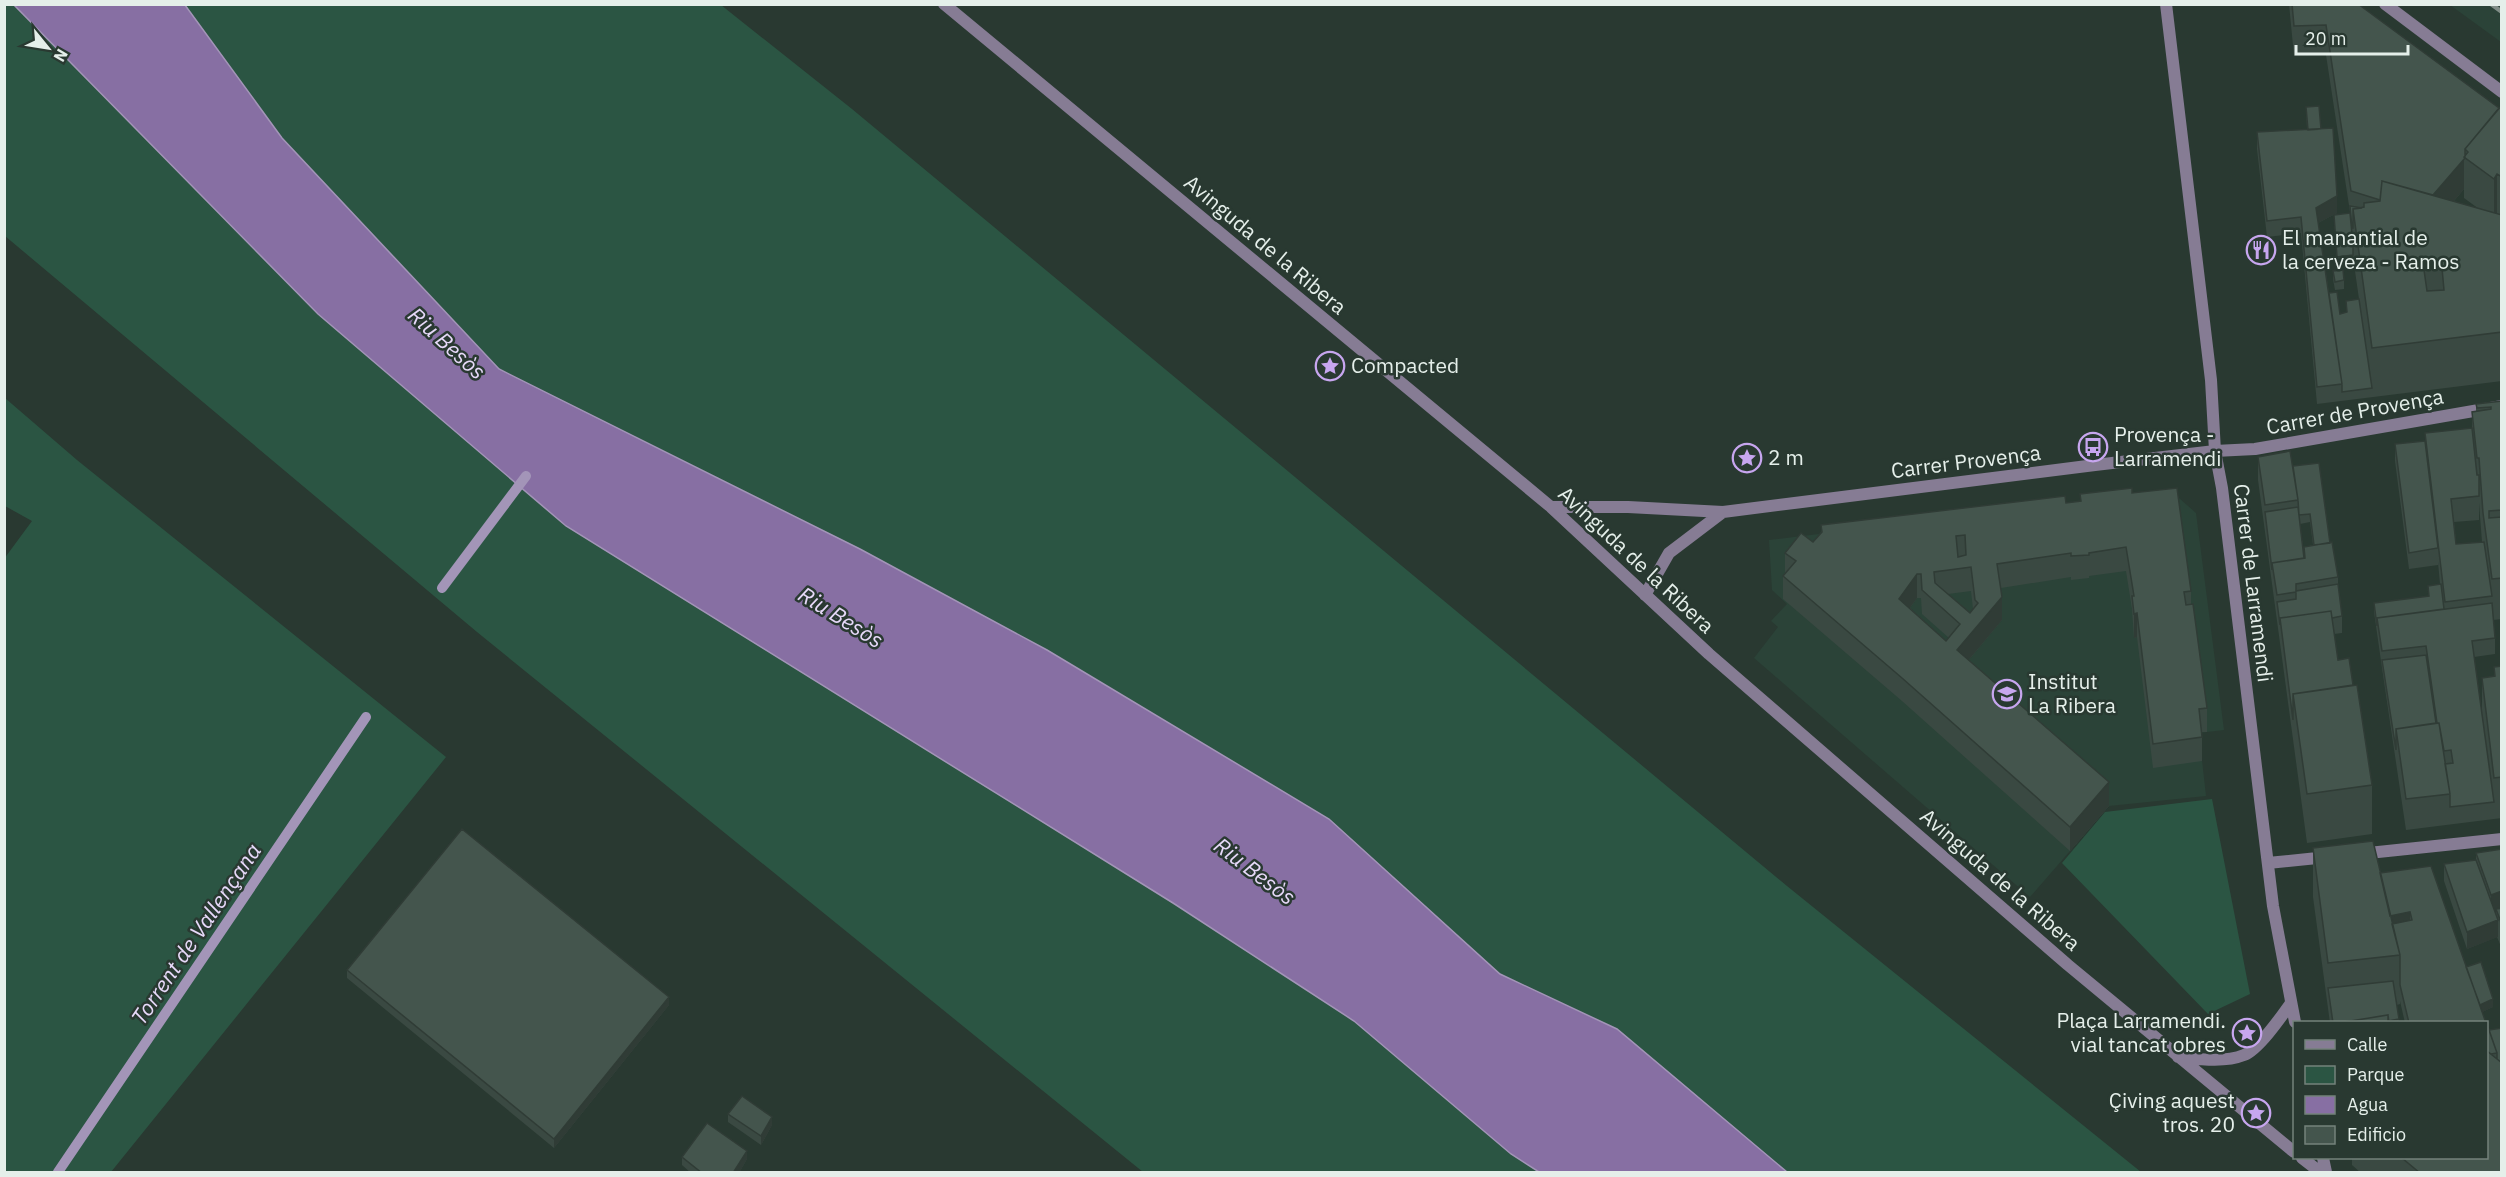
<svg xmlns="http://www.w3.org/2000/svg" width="2506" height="1177" viewBox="0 0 2506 1177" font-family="'IBM Plex Sans',sans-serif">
<rect width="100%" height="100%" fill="#293931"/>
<path fill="#2b4338" d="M2450,5h51v37z
M2171,491l25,22 28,217 -25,3 7,63 -97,10 -79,91 -276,-239 24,-31 -7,-6 16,-17 -15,-14 -3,-50z"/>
<path fill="#2b5543" d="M4,5h10l304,309 248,212 607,377 181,118 157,133 28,18h-396l-666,-540 -472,-396z
M185,5h536l131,104 935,777 354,286h-354l-170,-143 -117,-55 -171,-155 -282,-169 -187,-101 -361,-180 -218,-231z
M5,398l72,62 369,297 -335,415h-106l-1,-613 28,-38 -27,-15z
M2212,799l38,195 -42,20 -146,-151 43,-51z"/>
<path fill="#876fa3" stroke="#a395b8" stroke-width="1.5" d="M14,5h171l97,133 217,231 361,180 187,101 282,169 171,155 117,55 170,143h-248l-28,-18 -157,-133 -181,-118 -607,-377 -248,-212z"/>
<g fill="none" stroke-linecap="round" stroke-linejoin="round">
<path stroke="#a395b8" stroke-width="10" d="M442,588l84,-112
M58,1172l308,-455"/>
<path stroke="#867c94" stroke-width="12" d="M944,4l607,503 158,147 359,311 226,187
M2166,4l45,376 4,71 7,37 51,418 22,116
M2385,4l117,88
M1551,507h77l95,5 372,-47 120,-14 40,-2 247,-43
M1645,595l24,-42 54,-41
M2359,854l143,-15
M2268,863l59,-6
M2178,1057c20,2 46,6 66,-2 15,-6 37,-38 47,-52
M2302,1158l18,14
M2323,1158l3,14"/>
<path stroke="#818e88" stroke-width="4.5" d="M2491,4l11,8"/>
</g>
<path fill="#3a4942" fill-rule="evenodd" d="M2289,4h69l141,104 3,-3v276l-185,23 -16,-171 -34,4 -10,-88v-17l50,-2 -1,-23 15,22 16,84 -19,10 11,70 11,21 7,-2 -1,-11 13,-2 -5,-35 -17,1 -3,-50 16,-1v-2l-24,-157 -32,1zM2464,189v9l15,11 -25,-8z
M2333,271l11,9v9l-9,1 -2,-11z
M2502,401v218l-9,1 2,18v16l-21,3 8,56v-35l12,-2v-9l8,-1v152l-96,12 -24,-162 -8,-56v-9l55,-7 -1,-10 12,-2 -2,-22v3l-29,4 -14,-108v-17l30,-3v-8l47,-5v-16l4,-1v-7zM2479,503l3,39 -26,2 -2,-22 25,-2z
M2258,457l35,9 37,77 8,34v7l4,32v17l-8,1 4,26 15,25 19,100v49l-65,9 -49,-363zM2310,522l3,23 -9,2v7l-4,-30z
M2132,493l59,98v14l16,103v24h-5v29l-49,7 -16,-131 -3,1 -2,-29 -6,-38 -37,5v2l-18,2v-3l-70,11 1,32 -34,41 141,145 -39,45 -168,-150 -119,-102v-23l2,-2v-21l28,-11 8,-10v-7l245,-22zM1971,591l2,18 -3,4 -22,-19zM1917,598h4l1,16 27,24 -3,3 -36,-33z
M2313,848l67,25 86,94 27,40 -11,5 4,11h-81l-5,-22v3l-3,1 2,18h-69l-17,-126z
M2502,849v100l-5,-12 -30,12 -23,-68v-17l32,-4v-7z
M347,970l322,35 -115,143 -207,-170z
M2502,1028v145h-141l-9,-8v-7h135l2,-128z
M728,1114l44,11 -11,20 -33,-23z
M682,1157l65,2 -8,14h-48l-9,-8z"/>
<path fill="#303c36" d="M2464,159v30l-45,53v-30z
M2497,174v40l-3,5v-40z
M2337,196v17l-21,11v-16z
M1917,574v24l-18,25v-24z
M2002,597v23l-45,54v-24z
M2137,613v24l-3,1v-24z
M2109,782v24l-39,45v-24z
M2502,891v24l-6,-6v8l-5,2v-24z
M2410,912v17l-24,-3 -2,-8z
M2498,920v17l-31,12v-17z
M669,997v8l-115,143v-9z
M2493,999v8l-17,8v-9z
M772,1117v8l-11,20v-9z
M747,1151v8l-8,14h-6z"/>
<path fill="#44554d" stroke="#303c36" stroke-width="1.5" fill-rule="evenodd" d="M2292,4h66l141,104 -34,41v9l-32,37 -51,-14 -2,19 -29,-9 -25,-166 -32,1z
M2502,105v72l-5,-3 -3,5 -30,-22 4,-5 -3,-3z
M2319,106l2,23 -13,1 -2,-23z
M2333,128l4,68 -21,12 26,176 -25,3 -16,-170 -34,4 -10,-89z
M2382,181l120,34v117l-130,16 -19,-139 11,-2v-4l16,-2zM2442,268l2,22 -17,1 -3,-21z
M2350,206l12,2 -9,1v19h-1z
M2350,213l3,32v10l-16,2 -3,-42z
M2343,270l1,10 -9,2 -2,-11z
M2337,292l3,22 7,-2 -1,-11 13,-2 13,89 -30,4v-8l-13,-91z
M2502,401v109l-13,1v7l13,-1v61l-10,1 -9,-66 -4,-55h-2l-5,-46 19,-3v-2l-14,1 -1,-4z
M2472,428l5,47h2v21l-28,3 5,45 28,-2 8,54 -47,6 -20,-169z
M2425,441l13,107 -29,5 -14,-109z
M2290,451l8,49 -33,5 -7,-48z
M2319,463l11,80 -16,2 -4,-31 -11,1 -1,-15 -5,-34z
M2132,488v5l45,-5 14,103 -7,1 2,13 7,-1 14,104 -8,1 3,28 -49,7 -16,-131 -3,1 -2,-18h2l-8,-49 -37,6v2l-18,1v-3l-74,11 5,33 -45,53 152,132 -39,45 -168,-149 -119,-102 13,-15 -11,-8 16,-20 12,9 9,-10 -1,-7 244,-29 1,7 15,-2 -1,-7zM1965,535l1,20 -8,2 -2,-21zM1971,567l4,33 3,3 -8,10 -35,-30 -1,-11zM1917,574h4l1,16 38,34 -14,17 -47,-42z
M2298,507l6,51 -32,5v7l-7,-58z
M2332,542l6,35 -42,7v8l-19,3 -5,-32 33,-5 -1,-11z
M2338,584l4,32 -10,2 -1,-7 -51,7v7l-3,-23 19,-3v-8z
M2441,584l3,25 -67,9v8l-3,-23 55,-7 -1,-10z
M2492,603l3,35 -23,3 22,161 -44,5v-13l-5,-30 8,-1 -2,-13 -7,1 -5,-28h-2l-11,-77 -44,5 -5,-33z
M2331,611l7,49 11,-2 4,27 -60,9v26l-13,-102z
M2426,655l10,68 -40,6v21l-14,-90z
M2502,666v111l-8,1 -12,-100 13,-2 -1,-9z
M2357,685l15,100 -65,9 -14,-100z
M2439,723l11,71 -44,5 -10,-70z
M462,829l207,168 -115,142 -207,-169z
M2373,841l27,114 -72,8 -15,-115z
M2502,849v42l-11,4 -15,-42z
M2476,860l22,60 -31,12 -23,-68z
M2431,866l55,157h-77l-9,-38v-30l-8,-31 20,-4 -2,-8 -20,4 -10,-43z
M2502,908v17l-6,-16z
M2481,962l12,37 -13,6 -14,-38z
M2393,981l6,38 -11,2v-6l-50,8h-5l-5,-35z
M2388,1015l1,8h-51z
M2487,1024l10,29 -6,1 -4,-3z
M2502,1028v35l-5,-4v-6l-8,-23z
M2487,1051l15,12v110h-82l-18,-15h85z
M742,1096l30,21 -11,19 -33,-22z
M707,1123l40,28 -14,22h-31l-20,-16z"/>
<defs>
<g id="restaurant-ring" transform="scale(1.5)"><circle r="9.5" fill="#293931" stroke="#c7a6ef" stroke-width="1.5"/><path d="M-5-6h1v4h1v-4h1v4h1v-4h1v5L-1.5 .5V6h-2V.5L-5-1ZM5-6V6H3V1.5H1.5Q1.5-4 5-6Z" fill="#c7a6ef"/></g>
<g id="sight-ring" transform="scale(1.5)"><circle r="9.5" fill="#293931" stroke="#c7a6ef" stroke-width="1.5"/><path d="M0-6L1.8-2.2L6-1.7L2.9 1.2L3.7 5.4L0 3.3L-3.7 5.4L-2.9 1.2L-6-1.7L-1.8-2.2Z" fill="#c7a6ef"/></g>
<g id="bus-ring" transform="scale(1.5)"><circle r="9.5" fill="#293931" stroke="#c7a6ef" stroke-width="1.5"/><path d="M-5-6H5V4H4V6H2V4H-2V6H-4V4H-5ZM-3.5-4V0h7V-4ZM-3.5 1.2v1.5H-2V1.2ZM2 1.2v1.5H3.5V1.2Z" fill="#c7a6ef"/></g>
<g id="school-ring" transform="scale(1.5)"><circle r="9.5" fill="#293931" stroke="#c7a6ef" stroke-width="1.5"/><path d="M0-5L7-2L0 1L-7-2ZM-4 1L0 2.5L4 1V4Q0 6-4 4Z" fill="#c7a6ef"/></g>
</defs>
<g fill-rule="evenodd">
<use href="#restaurant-ring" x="2261" y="250"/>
<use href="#sight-ring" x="1330" y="366"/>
<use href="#bus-ring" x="2093" y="447"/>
<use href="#sight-ring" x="1747" y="458"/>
<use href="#school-ring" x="2007" y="694"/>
<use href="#sight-ring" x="2247" y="1033"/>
<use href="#sight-ring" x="2256" y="1113"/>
</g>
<g text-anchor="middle" stroke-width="5" stroke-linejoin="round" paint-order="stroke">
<g font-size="21" fill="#e5efea" stroke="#293931" text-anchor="start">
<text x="2282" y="245">El manantial de<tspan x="2282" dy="24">la cerveza - Ramos</tspan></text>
<text x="1351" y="373">Compacted</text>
<text x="2114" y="442">Provença -<tspan x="2114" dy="24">Larramendi</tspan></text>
<text x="1768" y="465">2 m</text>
<text x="2028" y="689">Institut<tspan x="2028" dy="24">La Ribera</tspan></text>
<text x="2226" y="1028" text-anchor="end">Plaça Larramendi.<tspan x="2226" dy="24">vial tancat obres</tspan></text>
<text x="2235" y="1108" text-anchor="end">Çiving aquest<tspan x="2235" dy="24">tros. 20</tspan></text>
</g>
<g font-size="21" fill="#e5efea" stroke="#293931">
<text transform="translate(1265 245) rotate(40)" y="7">Avinguda de la Ribera</text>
<text transform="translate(2355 412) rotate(-10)" y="7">Carrer de Provença</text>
<text transform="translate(1966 462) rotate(-7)" y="7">Carrer Provença</text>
<text transform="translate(1636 560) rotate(43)" y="7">Avinguda de la Ribera</text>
<text transform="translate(2253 583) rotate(83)" y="7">Carrer de Larramendi</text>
<text transform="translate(2000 880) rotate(41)" y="7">Avinguda de la Ribera</text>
</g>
<g font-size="22" font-style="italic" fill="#e7d9f9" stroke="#293931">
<text transform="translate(447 343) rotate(42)" y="8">Riu Besòs</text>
<text transform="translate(841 617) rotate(32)" y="8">Riu Besòs</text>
<text transform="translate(1255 871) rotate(37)" y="8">Riu Besòs</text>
<text transform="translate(196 934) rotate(-56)" y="8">Torrent de Vallençana</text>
</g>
</g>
<rect width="2506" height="1177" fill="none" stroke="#e5efea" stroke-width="12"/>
<rect x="2293" y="1021" width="195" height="138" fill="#293931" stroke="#74827b" stroke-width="1.5"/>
<rect x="2305" y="1040" width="30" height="9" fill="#867c94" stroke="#74827b" stroke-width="1.5"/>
<text x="2347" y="1051" font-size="18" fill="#e5efea">Calle</text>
<rect x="2305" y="1066" width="30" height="18" fill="#2b5543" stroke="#74827b" stroke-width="1.5"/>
<text x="2347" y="1081" font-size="18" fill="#e5efea">Parque</text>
<rect x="2305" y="1096" width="30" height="18" fill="#876fa3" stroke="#74827b" stroke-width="1.5"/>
<text x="2347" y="1111" font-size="18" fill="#e5efea">Agua</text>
<rect x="2305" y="1126" width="30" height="18" fill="#44554d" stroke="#74827b" stroke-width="1.5"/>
<text x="2347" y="1141" font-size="18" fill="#e5efea">Edificio</text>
<g transform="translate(48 48) rotate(120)" stroke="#293931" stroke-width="4.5" paint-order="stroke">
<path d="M0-4.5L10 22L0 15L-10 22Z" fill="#e5efea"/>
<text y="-9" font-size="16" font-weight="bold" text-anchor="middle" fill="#e5efea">N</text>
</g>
<path d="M2296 45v9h112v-9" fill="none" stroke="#e5efea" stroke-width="3"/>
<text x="2305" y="45" font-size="18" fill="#e5efea" stroke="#293931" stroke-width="4.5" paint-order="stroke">20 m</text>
</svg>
